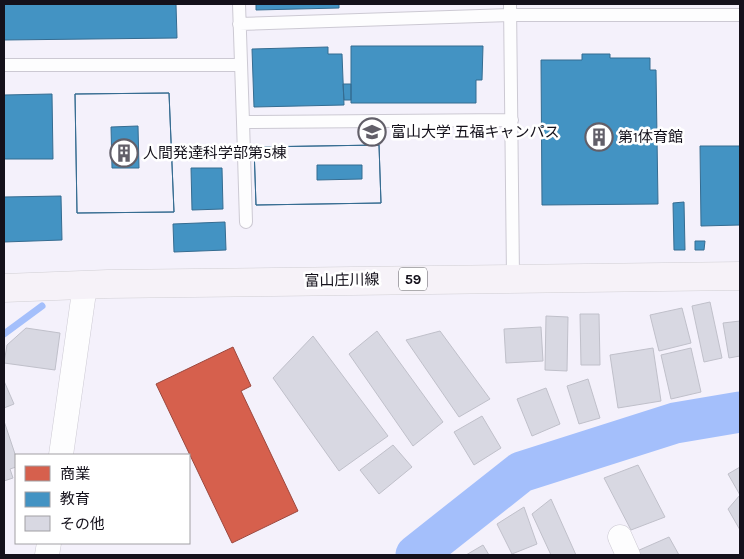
<svg xmlns="http://www.w3.org/2000/svg" width="744" height="559" viewBox="0 0 744 559" font-family="Karla,'Noto Sans JP',sans-serif">
<rect width="100%" height="100%" fill="#f4f1fb"/>
<path fill="#d6604d" stroke="#9c483e" d="M233,347l18,39 -10,5 57,120 -66,32 -76,-159z"/>
<path fill="#4393c3" stroke="#356c91" fill-rule="evenodd" d="M4,4h172l1,34 -173,2z
M256,4h83v4l-83,2z
M351,46h132l-1,34h-6v23h-125z
M328,47v7h14l2,51 -90,2 -2,-58z
M582,54h28v4h40v12h6l2,134 -116,1 -1,-145h41z
M343,84h8v16h-7z
M169,93l5,119 -97,1 -2,-119zM138,126l1,42h-27l-1,-41z
M169,93l5,119 -97,1 -2,-119z
M52,94l1,65h-49v-64z
M379,145l2,58 -125,2 -2,-58zM317,165h45v14l-45,1z
M379,145l2,58 -125,2 -2,-58z
M700,146h40v79l-39,1z
M191,168h31l1,41 -31,1z
M61,196l1,44 -58,2v-45z
M684,202l1,48h-11l-1,-47z
M225,222l1,28 -52,2 -1,-28z
M695,241h10l-1,9h-9z"/>
<g fill="none" stroke-linecap="round" stroke-linejoin="round">
<path stroke="#a4bffb" stroke-width="7" d="M4,334l38,-28"/>
<path stroke="#a4bffb" stroke-width="41" d="M416,555l105,-83 154,-49 65,-11"/>
</g>
<path fill="#d8d8e2" stroke="#c0c0ca" d="M710,302l12,56 -18,4 -12,-56z
M682,308l9,35 -32,8 -9,-36z
M580,314h19l1,51h-19z
M546,316l22,1 -1,54 -22,-1z
M740,321v35l-11,2 -6,-35z
M541,327l2,34 -37,2 -2,-34z
M26,328l34,5 -5,37 -51,-7 3,-18z
M377,331l66,91 -30,24 -64,-92z
M440,331l50,68 -31,18 -53,-77z
M313,336l75,100 -49,35 -66,-93z
M653,348l8,53 -43,7 -8,-53z
M691,348l10,44 -30,7 -10,-44z
M588,379l12,39 -21,6 -12,-38z
M4,381l10,23 -10,4z
M546,388l14,36 -28,12 -15,-37z
M482,416l19,32 -27,17 -20,-33z
M4,421l12,36v10l-6,2 3,9 -9,3z
M393,445l19,22 -33,27 -19,-24z
M638,465l27,52 -34,13 -27,-52z
M740,467v63l-12,-21 12,-14 -12,-21z
M551,499l25,56h-25l-19,-41z
M524,507l13,37 -25,10 -15,-30z
M669,537l10,18h-40l-2,-4z
M483,545l6,10h-23z"/>
<g fill="none" stroke-linecap="round" stroke-linejoin="round">
<g stroke="#ccc9d3" stroke-width="14">
<path id="lane" d="M239,4l4,118 269,-2
M510,4l3,273
M239,24l271,-9h230
M4,65h236
M243,122l3,100"/>
</g>
<g stroke="#ccc9d3" stroke-width="25">
<path id="street" d="M61,455l24,-170
M620,537l8,18
M47,555l2,-12"/>
</g>
<g stroke="#d1cfd4" stroke-width="29">
<path id="primary" d="M4,288l104,-4 632,-8"/>
</g>
<use href="#lane" stroke="#fdfdfe" stroke-width="12"/>
<use href="#street" stroke="#fdfdfe" stroke-width="24"/>
<use href="#primary" stroke="#f6f2f8" stroke-width="28"/>
</g>
<defs>
<g id="university-ring" transform="scale(1.4375)"><circle r="9.5" fill="#fff" stroke="#625f69" stroke-width="1.5"/><path d="M0-5L7-2L0 1L-7-2ZM-4 1L0 2.5L4 1V4Q0 6-4 4Z" fill="#625f69"/></g>
<g id="building-ring" transform="scale(1.4375)"><circle r="9.5" fill="#fff" stroke="#625f69" stroke-width="1.5"/><path d="M-4-6H4V6H1V3H-1V6H-4ZM-2.5-4.3h1.7v1.8h-1.7ZM.8-4.3h1.7v1.8H.8ZM-2.5-1h1.7V.8h-1.7ZM.8-1h1.7V.8H.8Z" fill="#625f69"/></g>
</defs>
<g fill-rule="evenodd">
<use href="#university-ring" x="372" y="132"/>
<use href="#building-ring" x="599" y="137"/>
<use href="#building-ring" x="124" y="153"/>
</g>
<g text-anchor="middle" stroke-width="5" stroke-linejoin="round" paint-order="stroke">
<rect fill="#fff" stroke="#5a585f" stroke-width="1" x="399" y="267.5" width="28" height="23" rx="4"/>
<g font-size="14" font-weight="bold" fill="#14111b">
<text x="413" y="284">59</text>
</g>
<g font-size="15" fill="#14111b" stroke="#fff" text-anchor="start">
<text x="391" y="137">富山大学 五福キャンパス</text>
<text x="618" y="142">第1体育館</text>
<text x="143" y="158">人間発達科学部第5棟</text>
</g>
<g font-size="15" fill="#14111b" stroke="#fff">
<text transform="translate(342 280) rotate(-1)" y="5">富山庄川線</text>
</g>
</g>
<rect width="744" height="559" fill="none" stroke="#14111b" stroke-width="10"/>
<rect x="15" y="454" width="175" height="90" fill="#ffffff" stroke="#a1a0a4"/>
<rect x="25" y="466" width="25" height="15" fill="#d6604d" stroke="#a1a0a4"/>
<text x="60" y="479" font-size="15" fill="#14111b">商業</text>
<rect x="25" y="492" width="25" height="15" fill="#4393c3" stroke="#a1a0a4"/>
<text x="60" y="504" font-size="15" fill="#14111b">教育</text>
<rect x="25" y="516" width="25" height="15" fill="#d8d8e2" stroke="#a1a0a4"/>
<text x="60" y="529" font-size="15" fill="#14111b">その他</text>
</svg>
